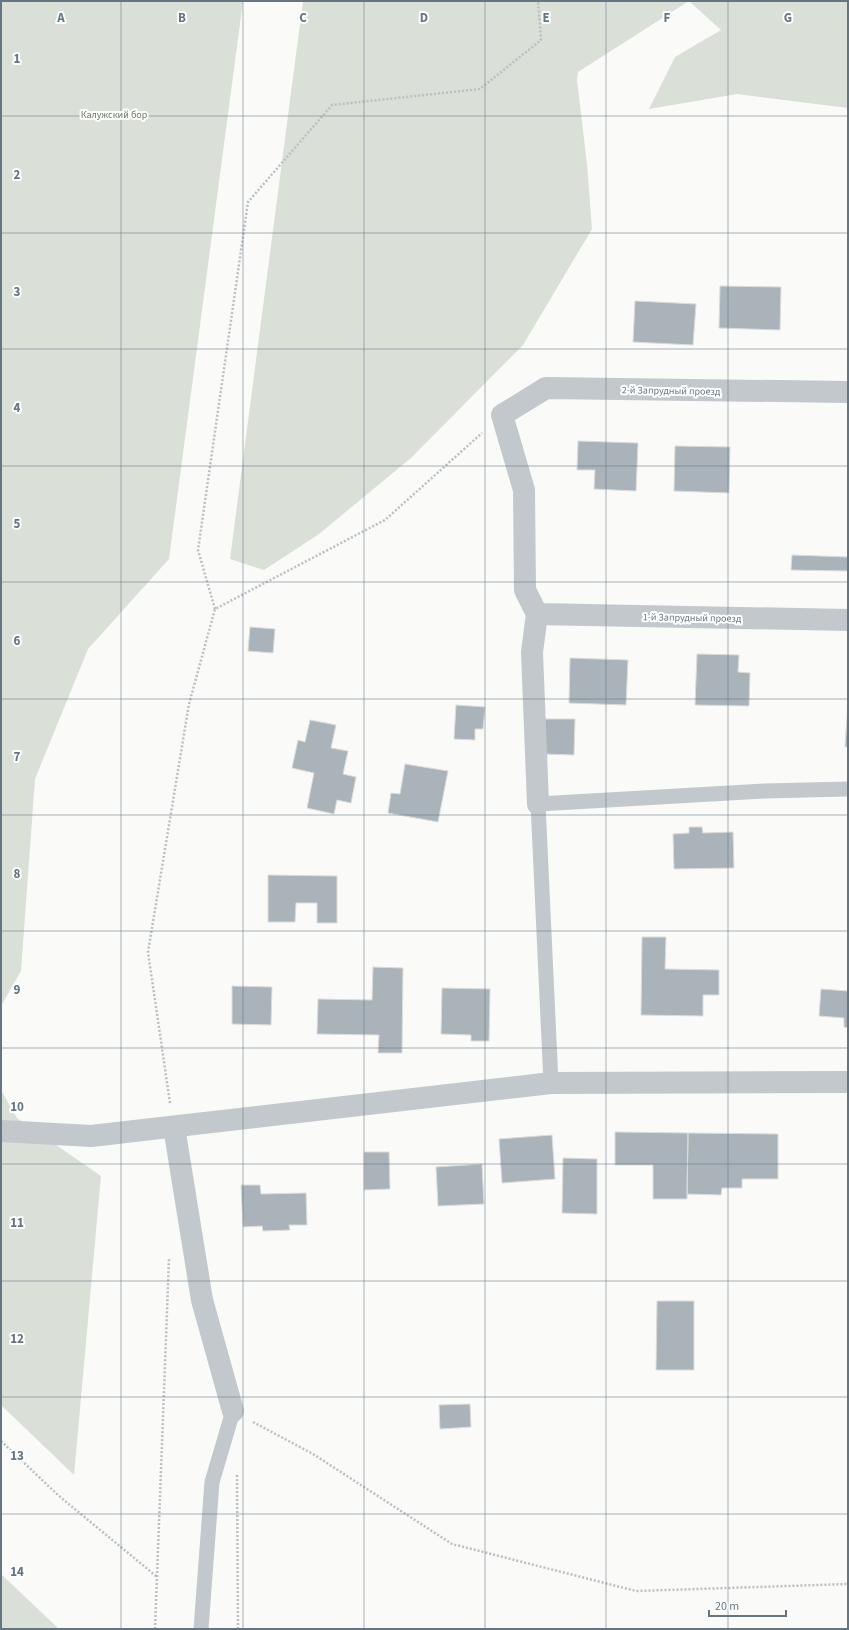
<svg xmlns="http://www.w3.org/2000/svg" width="849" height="1630" viewBox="0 0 849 1630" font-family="'Source Sans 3',sans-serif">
<rect width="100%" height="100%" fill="#fafaf8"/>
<path fill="#dadfd7" d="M1,1h242l-74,558 -81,90 -53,130 -14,192 -20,35z
M303,1h386l-111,71 -1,8 10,84 5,65 -69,116 -112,113 -92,76 -55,36 -34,-11z
M689,1h159v107l-111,-14 -88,15 26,-52 46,-27z
M1,1090l16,28 84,58 -27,299 -73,-70z
M1,1574l58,55h-58z"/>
<path fill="#aab3b9" stroke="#dcdcda" d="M720,286l61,1 -1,43 -61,-2z
M635,301l61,3 -3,41 -60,-3z
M578,441l60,2 -2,48 -42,-2 1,-19h-18z
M675,446l55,1 -1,46 -55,-2z
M792,555l56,2v14l-57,-1z
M250,627l25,2 -2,24 -25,-2z
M697,654l42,1 -1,17 12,1 -1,33 -54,-1z
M570,658l58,2 -2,45 -57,-2z
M848,703v44h-3z
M456,705l29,2 -2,22h-8v11l-21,-1z
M545,719h30l-1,36 -30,-1z
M310,720l26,5 -5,23 17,3 -5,23 13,3 -5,26 -14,-3 -3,14 -27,-6 7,-35 -22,-5 6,-28 7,2z
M405,764l43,7 -10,51 -50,-9 3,-20 9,1z
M689,827h13l1,6 30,-1 1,36 -60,1 -1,-35 16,-1z
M268,875l69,1v47h-20v-20h-21l-1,19h-27z
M642,937h24l-1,32 54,1v25h-16v21l-62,-1z
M373,967l30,1 -1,85h-24l1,-18 -62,-1 1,-35 54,1z
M232,986l40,1 -1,38 -39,-1z
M442,988l48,1 -1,52h-18v-6l-30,-1z
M821,989l27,2v37l-4,-1v-9l-25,-2z
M615,1132l73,1 -1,66h-34v-34h-38z
M688,1133l90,1v45h-36v9h-20l-1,7 -34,-1z
M552,1135l3,44 -53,4 -3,-44z
M364,1152h25l1,37 -26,1z
M563,1158l34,1v55l-35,-1z
M482,1164l2,40 -46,2 -2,-39z
M241,1185h19l1,9 45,-1 1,32h-18l1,5 -27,1 -1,-5 -19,1z
M657,1301h37v69h-38z
M470,1404l1,23 -31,2 -1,-24z"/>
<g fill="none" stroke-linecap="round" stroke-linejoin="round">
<path stroke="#bbbfc2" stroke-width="2.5" stroke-dasharray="2 2" stroke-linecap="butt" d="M215,609l-17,-59 50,-348 84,-97 148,-16 61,-49 -3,-39
M170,1103l-22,-151 41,-248 26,-95 170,-89 97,-87
M253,1422l60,32 139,90 184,47 212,-7
M1,1441l58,55 97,80
M237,1475l1,154
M155,1629l14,-371"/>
<path stroke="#c3c8cc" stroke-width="15" d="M551,1083l-13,-279 227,-13 83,-2
M201,1629l11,-147 21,-71"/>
<path stroke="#c3c8cc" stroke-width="22" d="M537,614l311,6
M538,804l-6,-152 5,-38 -12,-24 -1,-100 -22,-75 44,-27 302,4
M174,1127l28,173 31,111
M1,1131l90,5 460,-53 297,-1"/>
</g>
<path fill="none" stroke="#657683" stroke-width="1" stroke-opacity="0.55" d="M121,1v1628M243,1v1628M364,1v1628M485,1v1628M606,1v1628M728,1v1628M1,116h847M1,233h847M1,349h847M1,466h847M1,582h847M1,699h847M1,815h847M1,931h847M1,1048h847M1,1164h847M1,1281h847M1,1397h847M1,1514h847"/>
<g text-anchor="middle" stroke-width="4" stroke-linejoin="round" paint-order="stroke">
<g font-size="10" fill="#687a64" stroke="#fff">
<text x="114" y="118">Калужский бор</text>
</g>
<g font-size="10" fill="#657683" stroke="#fff">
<text transform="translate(671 390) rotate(1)" y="4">2-й Запрудный проезд</text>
<text transform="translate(692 617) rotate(1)" y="4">1-й Запрудный проезд</text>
</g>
</g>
<g font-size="13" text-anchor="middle" font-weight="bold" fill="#657683" stroke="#fff" stroke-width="4" stroke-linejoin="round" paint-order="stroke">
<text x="61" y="22">A</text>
<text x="182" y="22">B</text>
<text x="303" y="22">C</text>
<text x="424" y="22">D</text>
<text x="546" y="22">E</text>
<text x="667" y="22">F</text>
<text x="788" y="22">G</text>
<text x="17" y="63">1</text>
<text x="17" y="179">2</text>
<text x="17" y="296">3</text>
<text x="17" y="412">4</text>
<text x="17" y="528">5</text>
<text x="17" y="645">6</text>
<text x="17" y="761">7</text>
<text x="17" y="878">8</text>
<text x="17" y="994">9</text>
<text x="17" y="1111">10</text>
<text x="17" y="1227">11</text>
<text x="17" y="1343">12</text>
<text x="17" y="1460">13</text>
<text x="17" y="1576">14</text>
</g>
<rect width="849" height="1630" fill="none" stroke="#657683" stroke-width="4"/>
<path d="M709 1610v6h77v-6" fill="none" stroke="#657683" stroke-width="2"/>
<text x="715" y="1610" font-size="12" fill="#657683" stroke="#ffffff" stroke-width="3" paint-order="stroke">20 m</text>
</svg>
